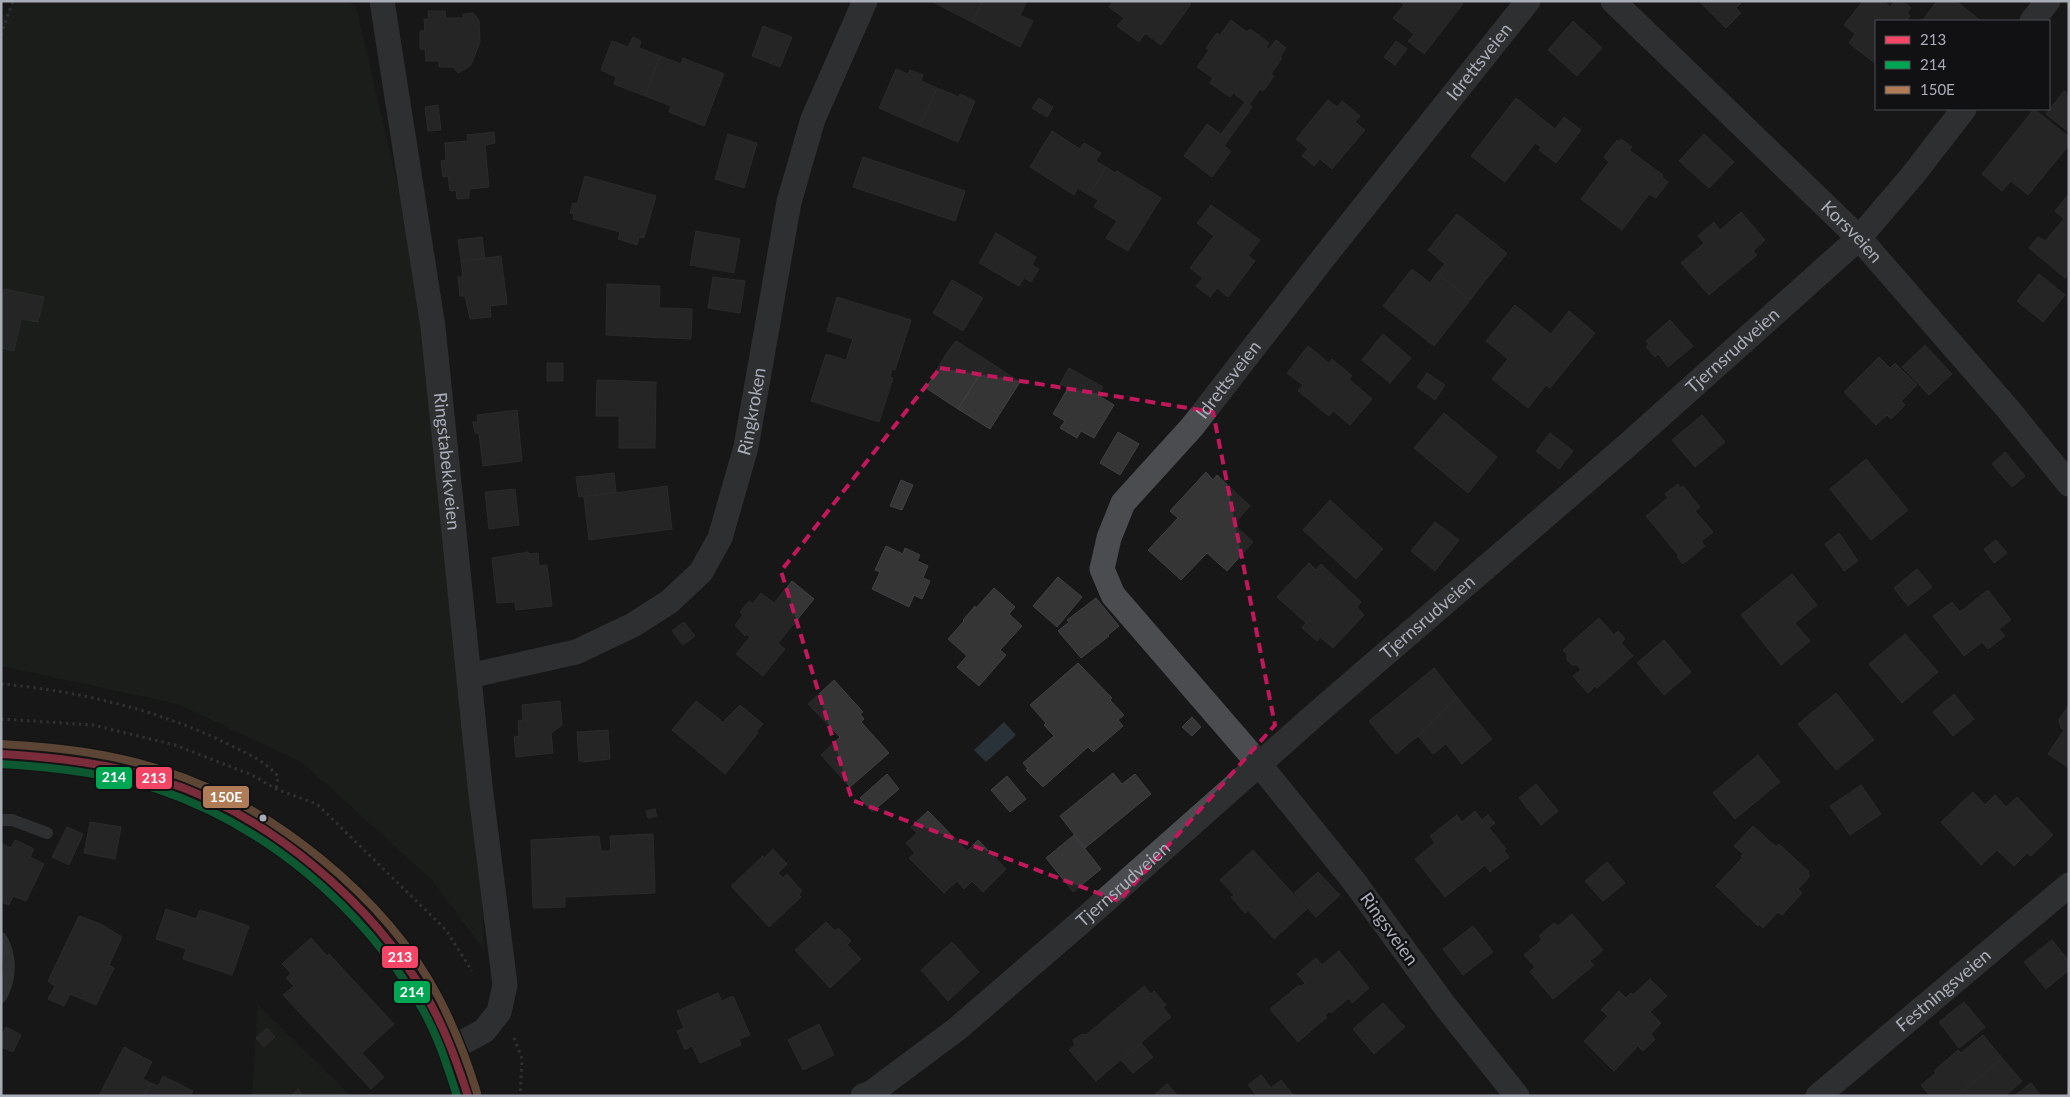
<svg xmlns="http://www.w3.org/2000/svg" width="2070" height="1097" viewBox="0 0 2070 1097" font-family="Lato,sans-serif">
<rect width="100%" height="100%" fill="#171717"/>
<path fill="#1d241e" d="M13,1h333l10,5 74,320 45,370 9,254 -53,-71 -128,-116 -125,-59 -177,-38v-647z
M258,1005l93,91h-99z"/>
<path fill="#2a3239" d="M1004,722l12,13 -30,27 -12,-12z"/>
<path fill="#353536" stroke="#3f4043" d="M931,1h52l-11,21z
M983,1h44l-7,14 13,6 -13,26 -48,-25z
M1113,1h75l3,3 -30,41 -16,-12 -6,9 -22,-16 7,-8 -15,-11z
M1398,1h61l4,3 -39,50 -16,-13 6,-7 -21,-16 11,-13z
M1699,1h44l-7,7 5,5 -15,15z
M1863,1h21l6,6 5,-6h8l8,7 -4,5 3,3 -3,4 2,1h-33v43l-27,-21 6,-9 -11,-9z
M1937,1h19l25,20h-59z
M428,11h17l1,7h17v-4l10,-1 6,7 1,22 -9,23 -5,4 -8,4 -5,-6h-14v-6h-13l-1,-12h-5v-18h5l-1,-12h5z
M1231,20l16,12 3,-3 19,14 -3,4 3,2 7,-9 10,8 -6,9 2,1 -11,16 3,2 -11,15 -3,-2 -11,16 -16,-12 -3,4 -20,-14 3,-5 -16,-11 12,-17 -3,-2 11,-15 3,2z
M1573,21l29,27 -25,28 -29,-26z
M763,26l29,11 -12,30 -28,-11z
M633,37l8,4 -2,7 21,8 -15,40 -31,-12 2,-7 -15,-7 11,-29 16,6z
M1396,41l11,8 -12,16 -11,-8z
M660,56l21,8 2,-6 41,16 -20,52 -35,-14 2,-6 -26,-10z
M896,69l12,5 2,-4 13,5 -2,6 16,7 -17,38 -41,-18z
M937,88l22,9 1,-3 15,7 -17,41 -38,-16z
M2064,91l5,4v37l-23,-18z
M1039,98l14,9 -6,10 -15,-9z
M1516,98l39,31 9,-12 17,13 -25,33 -17,-13 2,-3 -6,-4 -30,39 -34,-26z
M1328,100l9,7 5,-6 18,15 -5,6 10,8 -33,39 -12,-10 -6,7 -12,-10 6,-7 -12,-10z
M1245,102l7,5 -28,39 7,5 -19,26 -28,-21 23,-32 14,10z
M438,105l3,25 -13,1 -3,-24z
M2034,109l35,28v8l-41,50 -17,-14 -9,10 -20,-17z
M1052,131l28,18 4,-6 17,10 -5,8 10,6 -17,28 -11,-7 -4,7 -44,-28z
M494,132l1,11 -10,2 4,42 -20,2v9l-12,1 -1,-9 -6,1 -2,-15 -5,1 -2,-16 5,-1 -1,-17 23,-2 -1,-6z
M728,134l29,9 -13,45 -29,-9z
M1704,134l30,28 -25,26 -30,-27z
M1621,139l11,8 -3,3 34,25 -1,2 6,5 -12,16 -7,-4 -27,36 -41,-31 28,-37 -5,-5 13,-17 2,2z
M863,157l102,34 -10,30 -102,-34z
M1106,167l9,6 2,-2 44,27 -33,53 -22,-13 11,-17 -23,-14 4,-7 -9,-5z
M585,176l71,20 -12,42 -5,-1 -2,8 -19,-6 2,-7 -47,-13 1,-5 -4,-1 3,-10 4,1z
M2069,194v80l-4,4 -36,-30 9,-11 7,4 19,-22 -9,-8z
M1211,205l49,35 -12,16 7,5 -27,36 -11,-9 -7,9 -14,-11 7,-8 -13,-10 24,-32 -17,-13z
M1741,212l24,28 -12,11 4,4 -48,40 -28,-32 23,-20 -6,-7 16,-14 6,8z
M1457,214l50,39 -37,47 -33,-27 8,-9 -17,-14z
M696,231l44,8 -6,34 -44,-8z
M996,233l40,24 -4,8 7,4 -8,13 -7,-4 -5,8 -40,-23z
M482,237l3,22 -24,2 -3,-21z
M501,256l6,48 -17,2 1,11 -21,2 -5,-23h-5l-2,-19h5l-2,-16z
M1412,269l18,14 7,-10 33,27 -36,46 -51,-40z
M2039,274l26,21 -22,27 -26,-21z
M713,277l32,4 -5,32 -32,-5z
M952,280l31,18 -20,33 -30,-18z
M607,284l53,2 -1,22 33,1 -1,30 -85,-4z
M4,289l40,8 -6,25 -17,-3 -7,32 -13,-3v-46z
M837,297l74,23 -16,50 -3,-1 -2,8 3,1 -14,44 -68,-21 15,-47 20,6 7,-21 -26,-8z
M1515,305l36,29 18,-23 26,22 -45,55 -4,-3 -18,23 -36,-29 16,-20 -22,-18z
M1670,320l23,26 -25,21 -10,-13 -3,3 -9,-10 3,-3 -3,-3z
M1383,334l28,24 -21,25 -28,-23z
M956,341l32,20 -30,48 -32,-21 22,-37z
M1925,345l27,29 -23,21 -27,-28z
M1308,346l21,17 3,-4 20,17 -3,3 23,20 -22,26 -17,-14 -4,5 -31,-25 5,-6 -16,-12z
M1879,357l11,11 5,-5 22,22 -16,16 4,4 -14,14 -4,-4 -11,10 -32,-33z
M988,361l32,21 -30,47 -32,-20z
M547,363h16v18h-16z
M1069,368l34,19 -5,8 16,10 -20,33 -13,-7 -4,7 -17,-10 5,-7 -12,-7 15,-26 -8,-4z
M1427,373l18,12 -10,15 -18,-13z
M597,380l59,2 -1,66h-36v-32h-23z
M517,410l5,51 -39,5 -4,-33h-4l-2,-11h5l-1,-7z
M1444,413l53,44 -29,36 -54,-45z
M1702,415l23,27 -30,25 -23,-27z
M1118,432l21,12 -19,31 -20,-12z
M1550,433l23,18 -14,18 -23,-18z
M2005,452l20,24 -13,11 -20,-23z
M1866,459l42,51 -37,30 -41,-51z
M1206,472l7,8 4,-5 33,31 -16,18 19,18 -26,29 -20,-18 -26,27 -33,-30 30,-32 -8,-7z
M614,473l2,19 -37,5 -3,-20z
M901,480l12,5 -11,25 -12,-4z
M1678,484l3,4 2,-2 17,21 -5,4 18,21 -12,9 4,5 -22,18 -6,-7 2,-1 -33,-40 22,-18 -3,-4z
M667,486l5,43 -83,11 -5,-43z
M515,489l4,36 -30,4 -4,-37z
M1330,500l53,49 -27,30 -53,-49z
M1435,522l24,18 -24,31 -24,-20z
M1839,533l19,28 -14,10 -19,-27z
M1996,540l11,13 -13,10 -10,-14z
M886,546l17,8 2,-6 15,7 -3,6 11,5 -5,12 7,3 -8,18 -8,-4 -5,12 -37,-18 8,-17 -5,-2z
M528,552l2,2 8,-1 1,13 8,-1 5,41 -36,4 -1,-8 -18,1 -5,-45z
M1309,563l7,7 5,-6 40,38 -4,5 7,8 -31,33 -13,-11 -3,4 -15,-13 4,-5 -29,-26z
M1917,569l15,18 -24,19 -14,-18z
M1792,574l25,31 -22,18 15,18 -29,24 -40,-50z
M1058,577l24,20 -25,30 -24,-21z
M792,581l22,18 -36,44 7,6 -22,27 -27,-22 14,-17 -4,-3 -1,2 -10,-11 8,-10 -3,-3 9,-11 4,3 8,-11 13,10z
M994,588l21,19 -6,7 13,12 -22,24 6,5 -27,31 -22,-19 10,-11 -19,-17 16,-18 -1,-1 12,-14 1,2z
M1988,590l23,30 -12,9 6,7 -17,13 -6,-7 -18,14 -31,-40 19,-14 8,10z
M1096,598l23,28 -11,9 1,1 -28,22 -23,-27 11,-9 -2,-2z
M1599,618l15,17 4,-4 7,8 -4,4 12,13 -36,32 -2,-2 -7,7 -15,-17 8,-6 -4,-5h-5l-5,-5v-6l-4,-4z
M684,622l11,14 -12,9 -11,-14z
M1905,634l33,38 -36,31 -33,-39z
M1664,640l27,32 -27,23 -27,-32z
M1078,663l34,35 -2,2 14,15 -6,5 5,6 -30,26 -5,-5 -45,40 -17,-17 2,-1 -5,-6 31,-27 -10,-11 2,-2 -16,-18z
M1434,668l23,29 -39,39 -22,18 -27,-33z
M834,680l29,32 -3,2 4,5 -3,3 28,31 -39,34 -29,-32 19,-18 -32,-33z
M1836,693l38,47 -38,30 -38,-46z
M1954,694l20,25 -21,17 -20,-24z
M1457,697l35,42 -30,25 -16,-20 -13,10 -15,-18z
M560,701l2,24 -11,8 2,20 -37,4 -2,-20 5,-1 -1,-15 5,-1 -1,-15z
M696,701l27,21 17,-17 23,19 -7,8 2,1 -33,41 -53,-44z
M2069,705v63l-21,-14 16,-24 -3,-2 -2,-8z
M1192,717l9,10 -9,9 -10,-9z
M608,730l2,29 -27,3v-1h-4l-2,-29z
M1758,755l22,27 -45,37 -22,-26z
M1113,773l9,11 13,-10 16,20 -66,54 -25,-32z
M887,774l12,15 -27,23 -12,-14z
M1007,776l19,23 -16,13 -19,-22z
M1536,784l22,27 -17,14 -22,-27z
M1861,785l20,29 -31,21 -20,-29z
M1973,792l12,13 10,-10 11,12 11,-10 36,38 -22,21 -4,-3 -13,13 -17,-16 -16,15 -40,-43z
M655,809l2,7 -9,2 -2,-7z
M928,811l39,40 11,-11 28,29 -23,23 -11,-11 -8,8 -7,-8 -13,12 -35,-35 6,-5 -9,-10 11,-10 -6,-6z
M1475,811l7,9 6,-5 7,8 -6,5 17,21 -2,1 5,7 -19,15 -5,-7 -40,32 -30,-38 20,-16 -5,-7 27,-21 5,7z
M90,822l31,5 -6,32 -31,-6z
M1753,826l23,21 3,-3 30,28 -2,1 3,3 -12,13 4,4 -20,22 -4,-3 -15,16 -4,-4 -1,2 -42,-40 27,-29 -2,-1 2,-2 -9,-8z
M67,827l16,7 -14,31 -17,-8z
M653,834l2,59 -90,4v10l-32,1 -2,-68 68,-4 2,15h10l-1,-15z
M1074,835l27,34 -28,23 -27,-34z
M15,840l19,9 -4,8 14,7 -18,37 -13,-5 -4,9 -8,-3v-59l10,5z
M773,849l14,15 -9,9 5,5 4,-4 15,17 -3,4 2,2 -32,30 -38,-41 32,-30 1,2z
M1253,850l54,59 -33,30 -26,-29 -3,3 -14,-16 3,-2 -14,-15z
M1607,862l18,21 -22,18 -18,-20z
M1318,872l22,23 -24,22 -22,-24z
M166,909l30,10 4,-9 49,16 -17,49 -49,-16 3,-10 -30,-10z
M1572,914l31,36 -13,11 4,4 -41,34 -23,-27 5,-5 -11,-12 18,-15 -3,-4 15,-13 4,3z
M79,916l22,8 21,13 -13,28 5,3 -18,37 -26,-11 -6,12 -16,-7 7,-13 -7,-5z
M826,922l9,9 3,-3 13,13 -4,4 14,14 -31,29 -35,-38z
M1473,926l20,26 -30,23 -20,-26z
M311,938l16,18 2,-2 65,70 -32,29 22,24 -13,12 -88,-94 11,-9 -8,-8 5,-5 -9,-9z
M2052,940l17,21v9l-23,19 -22,-27z
M952,942l27,30 -31,29 -27,-31z
M1339,951l30,37 -17,15 -3,-5 -18,15 -1,-2 -5,4 2,2 -29,25 -28,-33 29,-24 2,2 4,-4 -8,-9 19,-16 6,7z
M1650,979l17,17 -17,16 11,11 -10,11 4,5 -12,12 -5,-5 -24,25 -30,-30 24,-25 -7,-6 18,-19 7,7 5,-5 2,2z
M1144,986l7,8 3,-3 12,14 -3,2 8,10 -75,64 -27,-31 6,-5 -2,-5 9,-6 4,1z
M718,993l4,8 11,-5 17,39 -11,4 2,6 -41,18 -8,-17 -7,4 -8,-19 7,-3 -7,-17z
M1964,1002l21,25 -26,21 -20,-26z
M1383,1003l22,24 -31,27 -21,-25z
M819,1024l15,31 -31,15 -15,-30z
M6,1027l15,8 -8,17 -12,-5v-10z
M267,1028l8,9 -11,10 -8,-9z
M1983,1035l19,23 -45,38h-27l-9,-11 15,-12 -2,-2 24,-21 3,3z
M1141,1043l12,14 -20,16 -12,-13z
M124,1047l28,15 -9,17 8,4 -7,13h-45z
M2002,1058l20,23 -17,15h-48z
M1261,1075l10,13 10,-8 13,16h-37l-9,-11z
M163,1076l30,15 -3,5h-46l7,-13 7,3z
M2031,1083l10,13h-27z
M1167,1084l11,12h-25z
M298,1089l5,7h-12z"/>
<g fill="none" stroke-linecap="round" stroke-linejoin="round">
<path stroke="#4d4e52" stroke-width="3" stroke-dasharray="2.5 4" stroke-linecap="butt" d="M1,35l12,-34
M1,684c78,7 159,26 229,61 20,10 33,15 48,31l-2,13
M1,719l92,6 82,20 77,30 24,14 41,15 129,126 26,41
M514,1038l8,21 -2,37"/>
<path stroke="#4b4c50" stroke-width="12" d="M1,820h11l35,13
M1,938c11,19 10,40 0,59"/>
<g stroke="#4b4c50" stroke-width="25">
<path id="s1" d="M382,1l51,326 47,459 25,199 -6,27 -15,19 -32,17"/>
<path id="s2" d="M1613,1l246,237 149,171 61,75"/>
<path d="M2032,21l16,-20"/>
<path id="s3" d="M469,676l107,-24 57,-27 36,-23 32,-30 19,-34 26,-91 43,-245 24,-83 52,-118"/>
<path id="s4" d="M863,1096l8,-3 86,-64 124,-107 236,-209 306,-264 236,-211 53,-62 52,-67"/>
<path id="s5" d="M1517,1096l-72,-90 -92,-126 -94,-116 -146,-169 -11,-26 7,-31 14,-35 69,-76 132,-170 204,-256"/>
<path id="s6" d="M1818,1096l251,-211"/>
</g>
<path stroke="#4a4a4e" stroke-width="28" d="M1,754c67,2 145,15 206,44 122,59 226,165 261,298"/>
<g stroke="#111113" stroke-width="11">
<path id="bus-1" d="M1,754c53,3 106,9 157,25 109,34 215,123 271,222 17,30 28,62 39,95"/>
</g>
<g stroke="#111113" stroke-width="11">
<path id="bus-2" d="M1,764c53,3 106,9 156,25 110,37 205,118 263,216 17,28 27,60 37,91"/>
</g>
<g stroke="#111113" stroke-width="11">
<path id="bus-3" d="M1,744c55,3 109,9 161,26 108,34 224,127 277,228 16,31 28,62 38,95"/>
</g>
<use href="#bus-1" stroke="#f34667" stroke-width="8"/>
<use href="#bus-2" stroke="#00a651" stroke-width="8"/>
<use href="#bus-3" stroke="#b07c57" stroke-width="8"/>
</g>
<path d="M0 0H2070V1097H0ZM940,368l273,44 62,313 -156,176 -267,-101 -71,-229z" fill="#171717" fill-opacity=".55" fill-rule="evenodd"/>
<path fill="none" stroke="#c2185b" stroke-width="4" stroke-dasharray="10 6" stroke-linejoin="round" d="M940,368l273,44 62,313 -156,176 -267,-101 -71,-229z"/>
<circle fill="#a8adb8" stroke="#111113" stroke-width="2" cx="263" cy="818" r="4.5"/>
<g text-anchor="middle" stroke-width="5" stroke-linejoin="round" paint-order="stroke">
<g font-size="18" fill="#a8adb8" stroke="#111113">
<text dy="6" stroke="none"><textPath href="#s5" startOffset="1309">Idrettsveien</textPath></text>
<text dy="6" stroke="none"><textPath href="#s2" startOffset="332">Korsveien</textPath></text>
<text dy="6" stroke="none"><textPath href="#s4" startOffset="1146">Tjernsrudveien</textPath></text>
<text dy="6" stroke="none"><textPath href="#s5" startOffset="904">Idrettsveien</textPath></text>
<text dy="6" stroke="none"><textPath href="#s3" startOffset="429">Ringkroken</textPath></text>
<text dy="6" stroke="none"><textPath href="#s1" startOffset="465">Ringstabekkveien</textPath></text>
<text dy="6" stroke="none"><textPath href="#s4" startOffset="741">Tjernsrudveien</textPath></text>
<text dy="6" stroke="none"><textPath href="#s4" startOffset="336">Tjernsrudveien</textPath></text>
<text transform="translate(1389 929) rotate(54)" y="6">Ringsveien</text>
<text dy="6" stroke="none"><textPath href="#s6" startOffset="164">Festningsveien</textPath></text>
</g>
</g>
<g stroke="#111113" stroke-width="2">
<rect x="95" y="766" width="38" height="24" rx="5" fill="#00a651"/>
<rect x="135" y="766" width="38" height="24" rx="5" fill="#f34667"/>
<rect x="202" y="785" width="48" height="24" rx="5" fill="#b07c57"/>
<rect x="381" y="945" width="38" height="24" rx="5" fill="#f34667"/>
<rect x="393" y="980" width="38" height="24" rx="5" fill="#00a651"/>
</g>
<g font-size="14" text-anchor="middle" font-weight="bold" fill="#fff">
<text x="114" y="782">214</text>
<text x="154" y="783">213</text>
<text x="226" y="802">150E</text>
<text x="400" y="962">213</text>
<text x="412" y="997">214</text>
</g>
<rect width="2070" height="1097" fill="none" stroke="#a8adb8" stroke-width="5"/>
<rect x="1875" y="20" width="175" height="90" fill="#111113" stroke="#4d4f55"/>
<rect x="1885" y="36" width="25" height="8" fill="#f34667" stroke="#4d4f55"/>
<text x="1920" y="45" font-size="15" fill="#a8adb8">213</text>
<rect x="1885" y="61" width="25" height="8" fill="#00a651" stroke="#4d4f55"/>
<text x="1920" y="70" font-size="15" fill="#a8adb8">214</text>
<rect x="1885" y="86" width="25" height="8" fill="#b07c57" stroke="#4d4f55"/>
<text x="1920" y="95" font-size="15" fill="#a8adb8">150E</text>
</svg>
